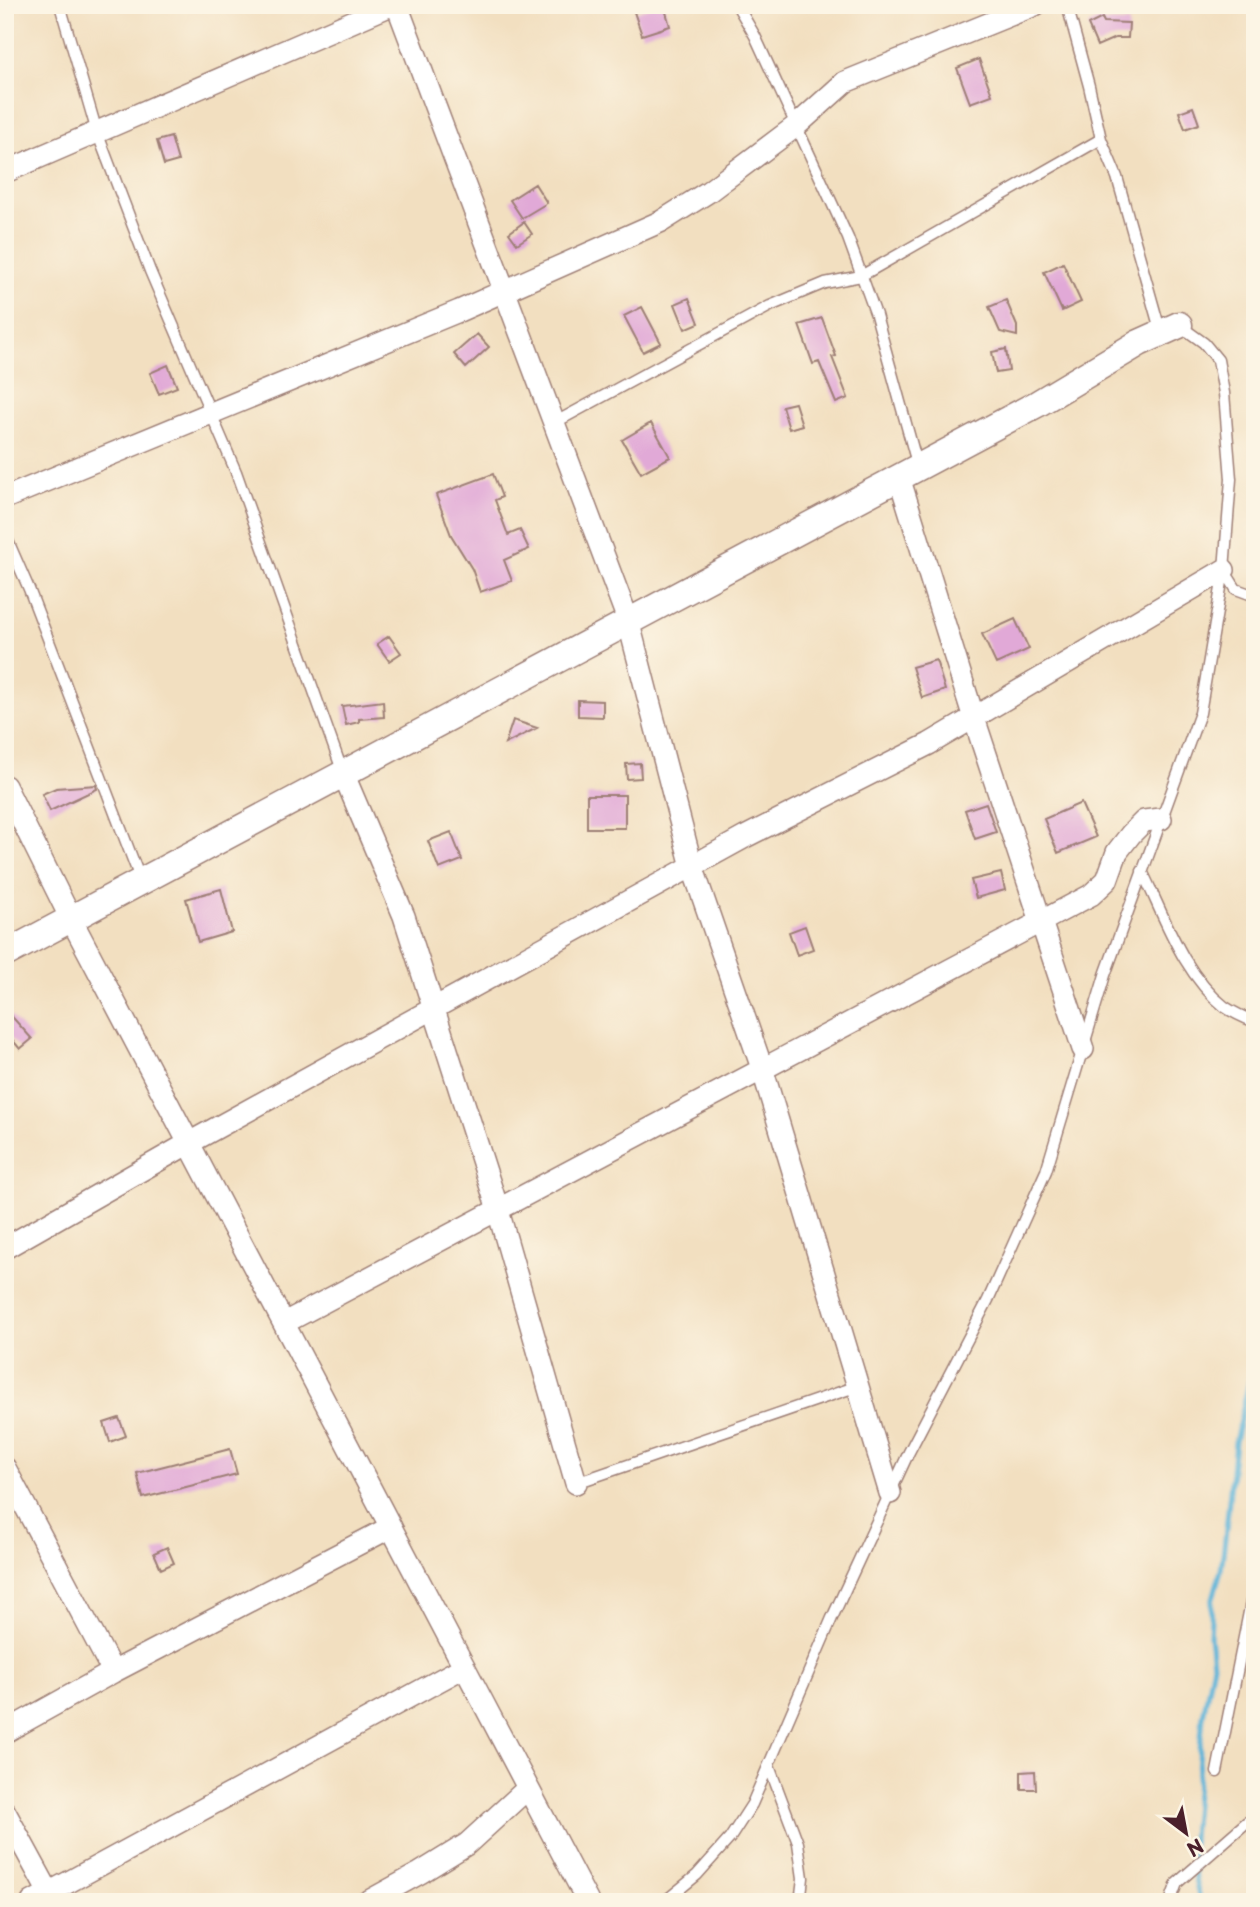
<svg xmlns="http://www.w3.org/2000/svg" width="1260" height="1907" viewBox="0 0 1260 1907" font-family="'Playpen Sans',sans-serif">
<rect width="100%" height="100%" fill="#fcf5e5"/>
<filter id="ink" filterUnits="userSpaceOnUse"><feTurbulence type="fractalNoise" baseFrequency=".0143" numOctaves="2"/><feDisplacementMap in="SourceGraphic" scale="14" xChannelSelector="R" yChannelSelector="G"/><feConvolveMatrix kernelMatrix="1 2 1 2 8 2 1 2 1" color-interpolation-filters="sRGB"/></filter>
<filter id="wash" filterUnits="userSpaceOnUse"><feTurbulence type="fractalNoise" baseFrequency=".00686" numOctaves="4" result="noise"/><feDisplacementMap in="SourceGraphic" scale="28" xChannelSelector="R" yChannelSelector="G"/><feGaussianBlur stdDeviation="1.57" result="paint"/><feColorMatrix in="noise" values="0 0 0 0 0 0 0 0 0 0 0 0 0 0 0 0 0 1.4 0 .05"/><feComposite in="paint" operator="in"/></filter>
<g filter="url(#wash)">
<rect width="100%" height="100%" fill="#f2dfc0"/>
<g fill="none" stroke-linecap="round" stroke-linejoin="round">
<path stroke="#5bb3d8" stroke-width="5" d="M1201,1902l-6,-22 -3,-43 11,-121 10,-52 -3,-28 2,-34 9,-32 4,-31 10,-97 20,-86"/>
</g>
<g id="blocks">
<path fill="#e1a9d7" d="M657,5h7l6,21 -28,9 -8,-23z
M1102,18l2,4 25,1 -1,15h-13l-18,8 -9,-21z
M979,59l13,36 -22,8 -13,-35z
M1193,107l6,17 -14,5 -6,-17z
M171,137l7,24 -14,4 -7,-24z
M535,184l12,19 -25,15 -12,-18z
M524,222l8,12 -15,10 -8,-11z
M1063,263l18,39 -19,9 -18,-39z
M689,298l10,25 -14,6 -10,-25z
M1006,300l11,26v10l-17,-4 -11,-25z
M642,307l19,36 -18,9 -19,-36z
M822,318l14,38 -4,1 16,41 -12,5 -17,-41 -6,2 -14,-39z
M477,334l12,13 -23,21 -12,-14z
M1006,349l3,22 -13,2 -4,-21z
M168,365l9,22 -18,7 -9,-21z
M795,403l7,22 -13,4 -7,-23z
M651,423l19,34 -29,16 -19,-33z
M493,474l9,23 -7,3 13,35 12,-5 9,19 -25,11 8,21 -32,11 -8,-23 -21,-34 -15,-40z
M1015,619l14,30 -33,15 -14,-30z
M389,636l12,17 -12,8 -12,-17z
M936,660l9,30 -23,8 -10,-31z
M578,700l25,1v16l-25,-1z
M383,701l1,16 -25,2v3l-13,3 -4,-19z
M513,720l24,8 -32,16z
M640,763l1,15 -14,1 -1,-15z
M96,785l1,4 -47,22 -8,-17 14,-6z
M587,795h38v33h-38z
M986,803l10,29 -21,7 -10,-29z
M1081,803l15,34 -38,16 -14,-34z
M451,832l11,28 -23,9 -11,-28z
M1001,873l4,17 -29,8 -5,-18z
M221,889l11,43 -34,10 -12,-43z
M805,926l8,23 -16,6 -8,-23z
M5,1009l27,30 -12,10 -15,-18z
M119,1418l7,18 -16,6 -6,-19z
M230,1449l7,25 -94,24 -6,-25z
M167,1547l7,16 -13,6 -7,-16z
M1035,1771l1,18h-15v-17z"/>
</g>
</g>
<g filter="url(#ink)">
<use href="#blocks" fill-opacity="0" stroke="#9e7f76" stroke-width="2"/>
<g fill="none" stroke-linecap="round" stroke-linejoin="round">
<g stroke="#9e7f76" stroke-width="13">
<path id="service" d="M60,5l37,127 53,139 86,201 107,301
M737,5l18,31 93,202 28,77 42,152
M1067,5l22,81 12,53 16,38 44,156
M554,423l216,-117 55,-23 36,-7 240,-137
M5,534l24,55 112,292
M1224,570l12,19 19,7
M1142,871c23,47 41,103 83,136 9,6 20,11 30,15
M576,1483l282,-97
M769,1766l29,77 5,35 -3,24
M1217,1772l38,-190
M664,1902l33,-27 33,-37 22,-34 80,-186 77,-166 79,-152 58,-129 59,-196 95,-262 24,-143 7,-91 -7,-86 -6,-33 -14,-17 -25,-18
M1170,1902l7,-19 70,-61h8"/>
</g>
<g stroke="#9e7f76" stroke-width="24">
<path id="minor" d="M397,5l231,615 63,243 71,205 128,425
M5,172l386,-167
M899,477l73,235 111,337
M5,498l454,-187 203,-90 46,-29 88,-66 49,-44 190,-77
M343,773l61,143 91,284 81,283
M5,786l66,133 517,983
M5,1248l184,-105 556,-306 184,-93 295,-174
M284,1323l807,-428 16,-15 10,-28 14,-18 13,-13 17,-2
M5,1468l108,204
M5,1732l108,-60 278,-145
M5,1812l49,90
M32,1902l432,-235
M367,1902l53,-29 47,-29 61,-56"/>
</g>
<g stroke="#9e7f76" stroke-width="29">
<path id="tertiary" d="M5,954l1032,-550 102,-61 40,-18"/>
</g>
<use href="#service" stroke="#fff" stroke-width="10"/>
<use href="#minor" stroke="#fff" stroke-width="21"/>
<use href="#tertiary" stroke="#fff" stroke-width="26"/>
</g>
</g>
<rect width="1260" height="1907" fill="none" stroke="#fcf5e5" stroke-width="28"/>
<g transform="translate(1186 1833) rotate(148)" stroke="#fcf5e5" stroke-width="5" paint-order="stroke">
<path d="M0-5L12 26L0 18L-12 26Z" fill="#4a1f2b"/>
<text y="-10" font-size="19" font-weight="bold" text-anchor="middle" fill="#4a1f2b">N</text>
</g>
</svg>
